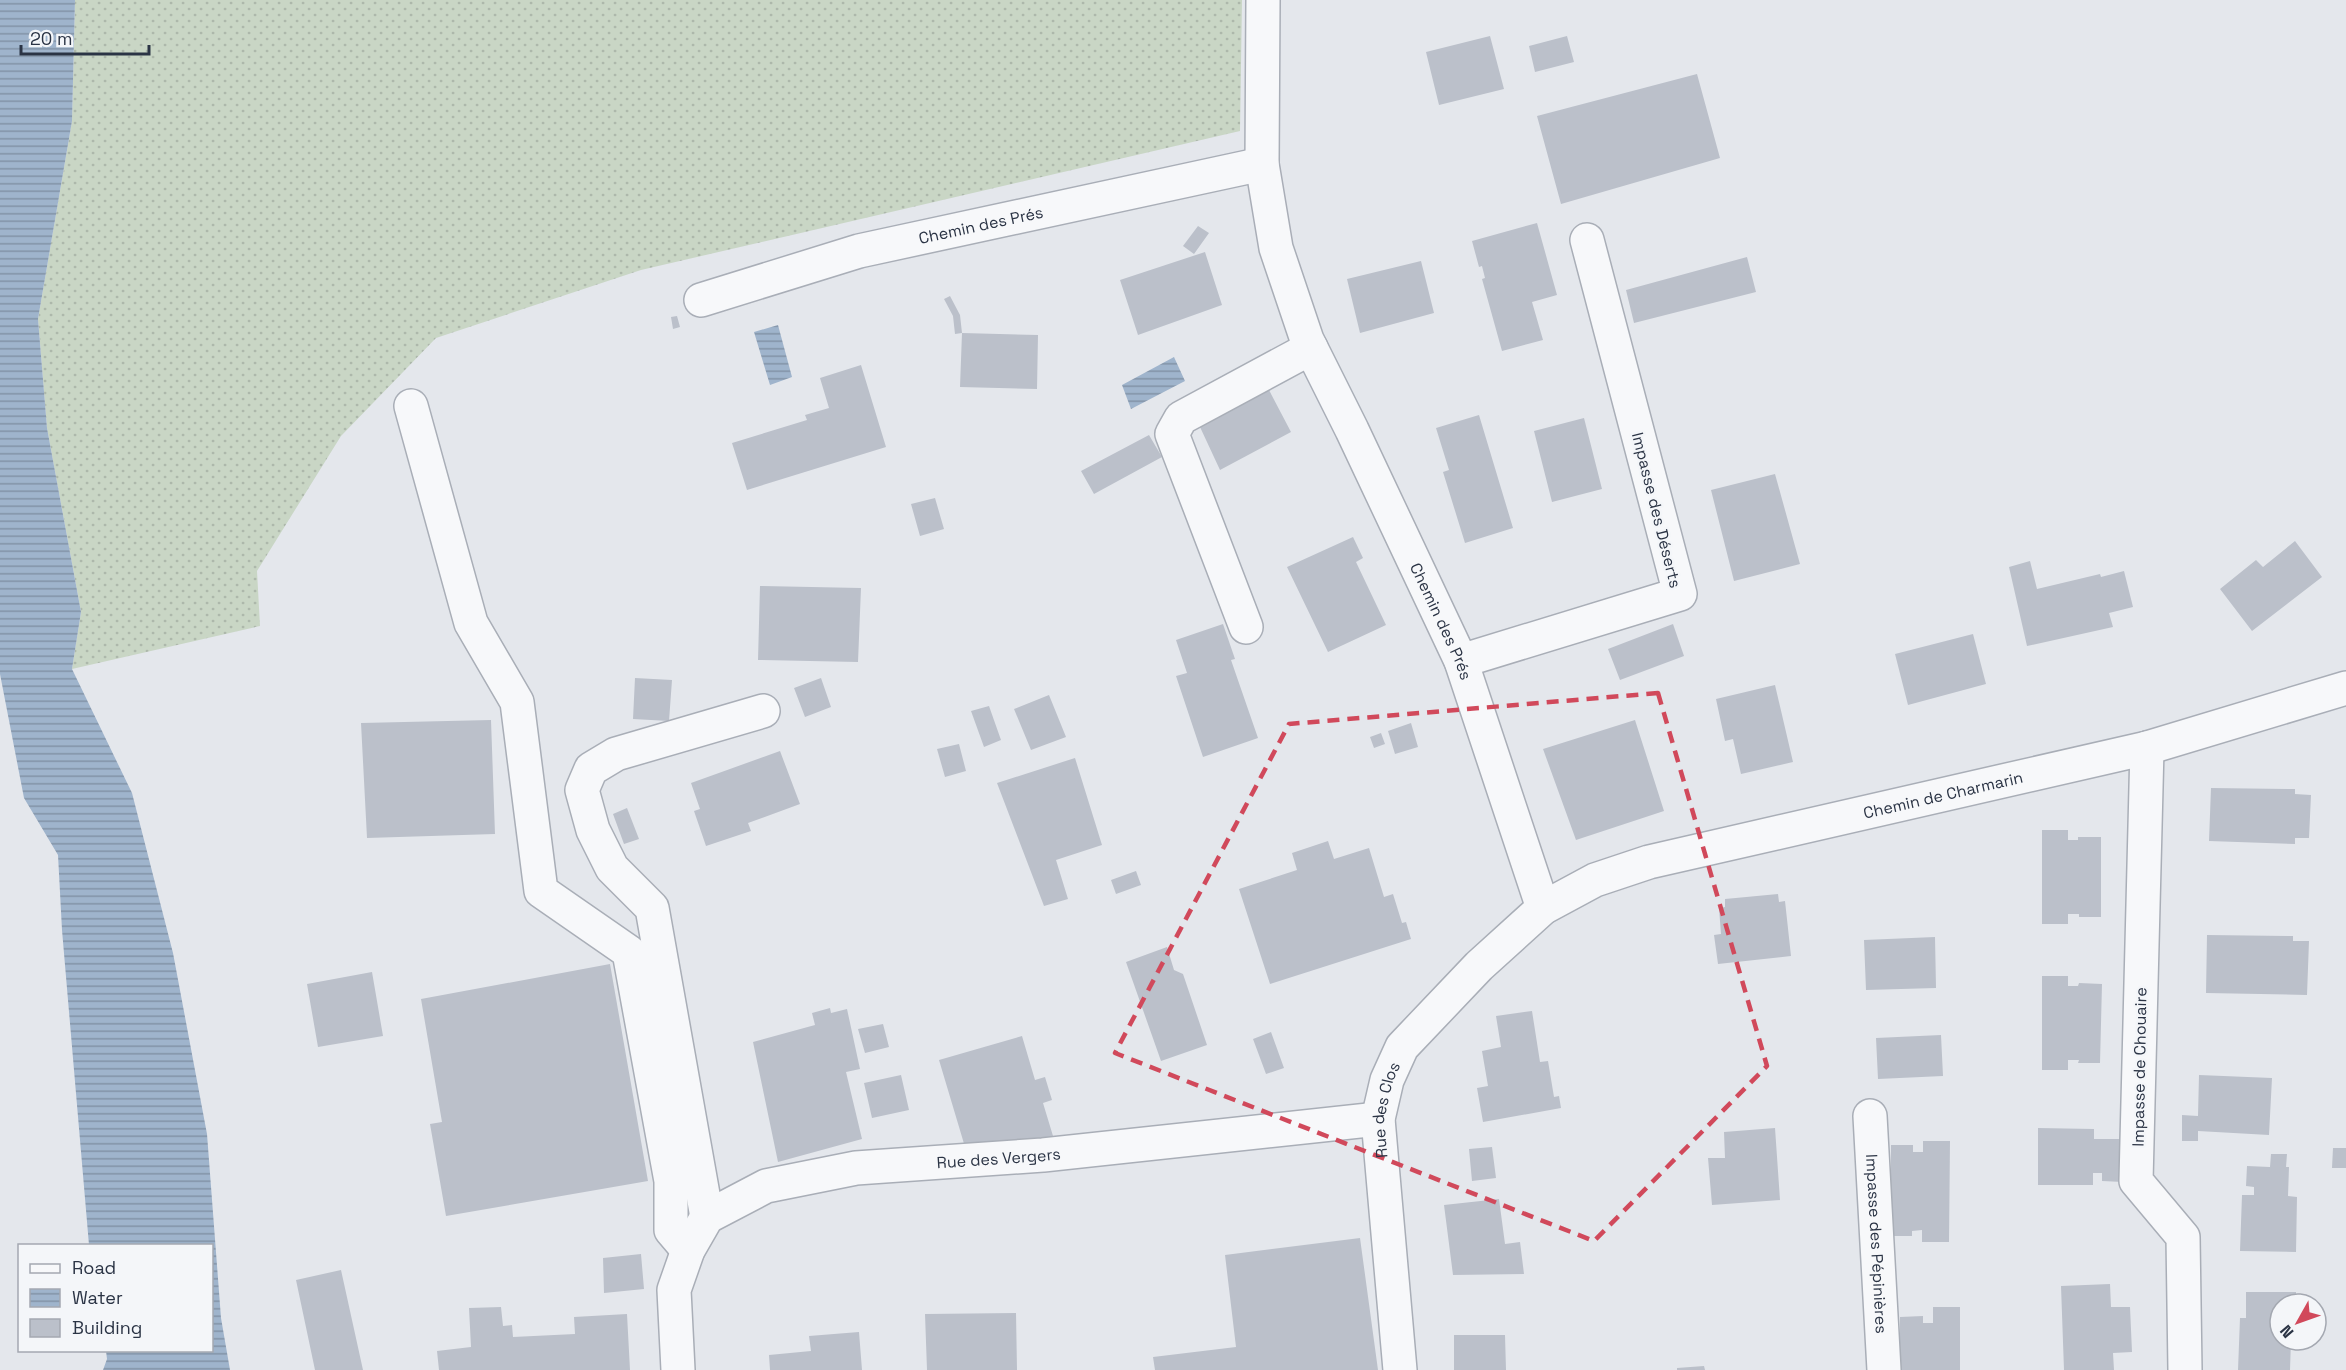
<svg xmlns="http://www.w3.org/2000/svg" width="2346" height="1370" viewBox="0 0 2346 1370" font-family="'Space Grotesk',sans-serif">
<defs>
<pattern id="grass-dots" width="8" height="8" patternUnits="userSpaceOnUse" patternTransform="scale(1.5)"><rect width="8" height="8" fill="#c9d6c5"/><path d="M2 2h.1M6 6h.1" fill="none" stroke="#adb8ab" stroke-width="1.8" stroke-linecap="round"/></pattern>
<pattern id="water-rules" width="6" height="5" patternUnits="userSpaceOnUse" patternTransform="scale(1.5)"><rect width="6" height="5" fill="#9fb4cc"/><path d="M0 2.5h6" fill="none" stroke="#8293a7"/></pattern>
</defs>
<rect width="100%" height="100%" fill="#e4e7ec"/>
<path fill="url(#grass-dots)" d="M75,0h1167l-2,131 -599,139 -205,68 -95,98 -84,135 3,55 -188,43 9,-57 -34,-184 -9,-109 34,-198z"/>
<path fill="url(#water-rules)" d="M0,0h75l-3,121 -34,198 9,109 34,184 -9,57 60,124 41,160 34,181 14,184 9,52h-127l4,-11 -1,-8 106,-1v-104l-123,-1 -27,-315 -4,-75 -34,-57 -24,-124z
M778,325l14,52 -22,8 -16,-53z
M1174,357l11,24 -54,28 -9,-24z"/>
<path fill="#bbc0ca" d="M1490,36l14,53 -65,16 -13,-53z
M1567,36l7,26 -39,10 -6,-26z
M1697,74l23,84 -159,46 -24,-88z
M1537,223l20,72 -25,7 11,38 -41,11 -20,-72 3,-1 -3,-12 -3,1 -7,-26z
M1198,226l11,7 -15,21 -11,-8z
M1205,252l17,53 -84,30 -18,-55z
M1747,257l9,35 -122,31 -8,-33z
M1421,261l13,52 -74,20 -13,-54z
M950,296l10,19 2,18 76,2 -1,54 -77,-2 2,-54 -7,1 -2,-18 -9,-17z
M677,316l3,11 -7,2 -2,-12z
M861,365l25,82 -139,43 -15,-47 75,-23 -2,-5 24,-7 -9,-30z
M1269,390l22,42 -71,38 -20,-43z
M1479,415l34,113 -48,15 -22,-71 6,-2 -13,-42z
M1584,418l18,71 -50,13 -18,-71z
M1149,435l13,22 -68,37 -13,-23z
M1775,474l25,90 -66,17 -23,-91z
M935,498l9,31 -24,7 -9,-32z
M1353,537l10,21 -7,4 30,63 -58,27 -41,-85z
M2295,541l27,36 -70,54 -32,-42 36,-29 7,7z
M2030,561l7,28 63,-15 1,3 23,-6 9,36 -24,6 4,14 -86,19 -18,-79z
M760,586l101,2 -3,74 -100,-2z
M1223,624l12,35 -4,1 27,78 -55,19 -27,-81 11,-3 -11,-33z
M1673,624l11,32 -64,24 -12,-31z
M1973,634l13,50 -78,21 -13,-51z
M635,678l37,2 -3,41 -36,-2z
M821,678l10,29 -26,10 -11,-29z
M1775,685l18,77 -52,12 -8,-35 -8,2 -9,-42z
M1049,695l17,42 -35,13 -17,-41z
M989,706l12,34 -17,7 -13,-36z
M491,720l4,114 -128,4 -6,-115z
M1635,720l29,91 -88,29 -33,-91z
M1411,723l7,24 -23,7 -7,-23z
M1381,733l4,11 -11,4 -4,-11z
M959,744l7,27 -21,6 -8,-28z
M780,751l20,53 -52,19 3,8 -45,15 -12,-35 6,-2 -9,-26z
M1075,758l27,87 -46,15 12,39 -24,7 -47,-123z
M2211,788l84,1v5l16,1 -2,43h-14v6l-86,-3z
M627,808l12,31 -15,5 -11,-30z
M2042,830h26v10h10v-3h23v80h-22v-3h-11v10h-26z
M1328,841l6,18 35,-11 15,49 9,-3 9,29 4,-1 5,17 -141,45 -31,-95 58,-19 -5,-17z
M1136,871l5,14 -25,9 -5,-14z
M1778,894l1,8 6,-1 6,55 -73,8 -4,-29 7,-1 -2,-26 6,-1v-8z
M2207,935l86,1v5h16l-2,54 -101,-2z
M1935,937l1,51 -70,2 -2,-50z
M1167,947l7,23 9,4 24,71 -46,16 -35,-99z
M610,964l38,217 -202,35 -16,-92 12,-2 -21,-123z
M372,972l11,64 -65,11 -11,-63z
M2042,976h26v10h10l1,-3 23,1 -2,79h-22l1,-3h-11v10h-26z
M830,1008l1,5 16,-4 13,60 -14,3 16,67 -84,23 -25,-120 62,-17 -3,-12z
M1532,1011l8,51 8,-1 6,36 5,-1 2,12 -78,14 -6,-34 11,-2 -6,-35 19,-4 -5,-31z
M883,1024l6,23 -24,6 -7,-24z
M1271,1032l13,36 -18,6 -13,-35z
M1941,1035l2,41 -65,3 -2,-41z
M1022,1036l13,44 10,-3 7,23 -9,3 10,33 -37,11h-51l-26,-87z
M901,1075l8,35 -37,8 -8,-35z
M2199,1075l73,3 -3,57 -71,-4v10h-16v-26l16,1z
M1775,1128l5,72 -68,5 -4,-47h17l-1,-26z
M2038,1128l56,1v10h30l-1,43 -21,-1v-8h-9v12h-55z
M1923,1141h27l-1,101h-27v-12l-10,1v5h-21v-91h22v7h10z
M1492,1147l4,31 -24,3 -3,-32z
M2333,1148h13v20h-14z
M2271,1154h16l-1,13h3l-1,29 9,1 -1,55 -56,-1 2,-56h12v-8l-8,-1 1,-20 23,1z
M1499,1199l6,45 15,-2 4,32 -71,1 -9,-70z
M1360,1238l18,132h-223l-2,-13 83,-10 -11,-92z
M641,1254l3,35 -40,4 -1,-35z
M341,1270l22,100h-48l-19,-90z
M2110,1284l1,23h19l2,45 -19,1 1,17h-50l-3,-84z
M2246,1292h50v12h-16v36h11l-1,30h-52l2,-52h6z
M501,1307l2,19 9,-1 1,12 62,-3 -1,-17 53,-3 3,56h-191l-2,-19 34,-4 -2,-39z
M1933,1307h27v63h-60v-53l23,-1v7h10z
M1016,1313l1,57h-90l-2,-56z
M859,1332l3,38h-92l-1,-15 42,-4 -2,-15z
M1454,1335h51l1,35h-52z
M1704,1366l1,4h-28v-2z"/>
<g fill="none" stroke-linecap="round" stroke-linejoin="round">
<g stroke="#a9aeb7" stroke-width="36">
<g id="minor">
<path id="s1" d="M1263,0l-1,164 14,84 31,92 45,90 109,231 82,247"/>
<path id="s2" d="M701,300l158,-49 403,-87"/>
<path d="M411,406l60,217 46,79 24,189 88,61 42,229v49l17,20"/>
<path d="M1246,627l-74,-193 9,-16 130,-70"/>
<path d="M1461,661l219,-67 -93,-354"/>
<path d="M2147,748l-11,433 47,56 2,133"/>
<path id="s3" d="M1870,1116l14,254"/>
<path d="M707,1217l-55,-309 -40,-40 -19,-38 -11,-40 9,-21 25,-15 147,-43"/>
<path id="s4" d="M678,1370l-4,-80 14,-40 19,-33 59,-31 90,-18 187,-13 335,-36"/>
<path id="s5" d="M1400,1370l-22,-251 9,-39 15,-33 77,-81 64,-58 52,-28 54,-18 498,-114 199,-60"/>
</g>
</g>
<use href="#minor" stroke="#f7f8fa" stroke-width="33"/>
</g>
<path fill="none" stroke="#d1495b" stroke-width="4.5" stroke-dasharray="12 8" stroke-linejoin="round" d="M1658,693l109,373 -173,175 -479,-188 174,-329z"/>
<g text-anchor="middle" stroke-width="5" stroke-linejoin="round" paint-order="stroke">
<g font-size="16" fill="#2b3445" stroke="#f4f6f9">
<text dy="6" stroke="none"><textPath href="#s2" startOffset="290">Chemin des Prés</textPath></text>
<text transform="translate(1657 510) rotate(76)" y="6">Impasse des Déserts</text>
<text dy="6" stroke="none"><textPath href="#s1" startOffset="658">Chemin des Prés</textPath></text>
<text dy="6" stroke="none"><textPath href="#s5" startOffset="944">Chemin de Charmarin</textPath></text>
<text transform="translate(2139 1067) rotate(-89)" y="6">Impasse de Chouaire</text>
<text dy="6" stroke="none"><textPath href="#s5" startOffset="262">Rue des Clos</textPath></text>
<text dy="6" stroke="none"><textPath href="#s4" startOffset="462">Rue des Vergers</textPath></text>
<text dy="6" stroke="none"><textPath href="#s3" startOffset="128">Impasse des Pépinières</textPath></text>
</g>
</g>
<rect x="18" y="1244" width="195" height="108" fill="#f4f6f9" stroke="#a4a8b1" stroke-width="1.5"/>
<rect x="30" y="1264" width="30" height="9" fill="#f7f8fa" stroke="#a4a8b1" stroke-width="1.5"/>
<text x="72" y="1274" font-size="18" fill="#2b3445">Road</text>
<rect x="30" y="1289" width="30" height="18" fill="url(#water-rules)" stroke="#a4a8b1" stroke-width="1.5"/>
<text x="72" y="1304" font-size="18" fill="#2b3445">Water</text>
<rect x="30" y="1319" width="30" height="18" fill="#bbc0ca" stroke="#a4a8b1" stroke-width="1.5"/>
<text x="72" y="1334" font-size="18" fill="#2b3445">Building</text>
<g transform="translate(2298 1322) rotate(230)"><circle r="28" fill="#f4f6f9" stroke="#a4a8b1" stroke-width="1.5"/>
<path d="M0-4.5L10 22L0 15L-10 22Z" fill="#d1495b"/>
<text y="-9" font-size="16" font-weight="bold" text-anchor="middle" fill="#2b3445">N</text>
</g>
<path d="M21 45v9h128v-9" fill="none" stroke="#2b3445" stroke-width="3"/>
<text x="30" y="45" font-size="18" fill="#2b3445" stroke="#f4f6f9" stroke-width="4.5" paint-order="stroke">20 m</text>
</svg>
